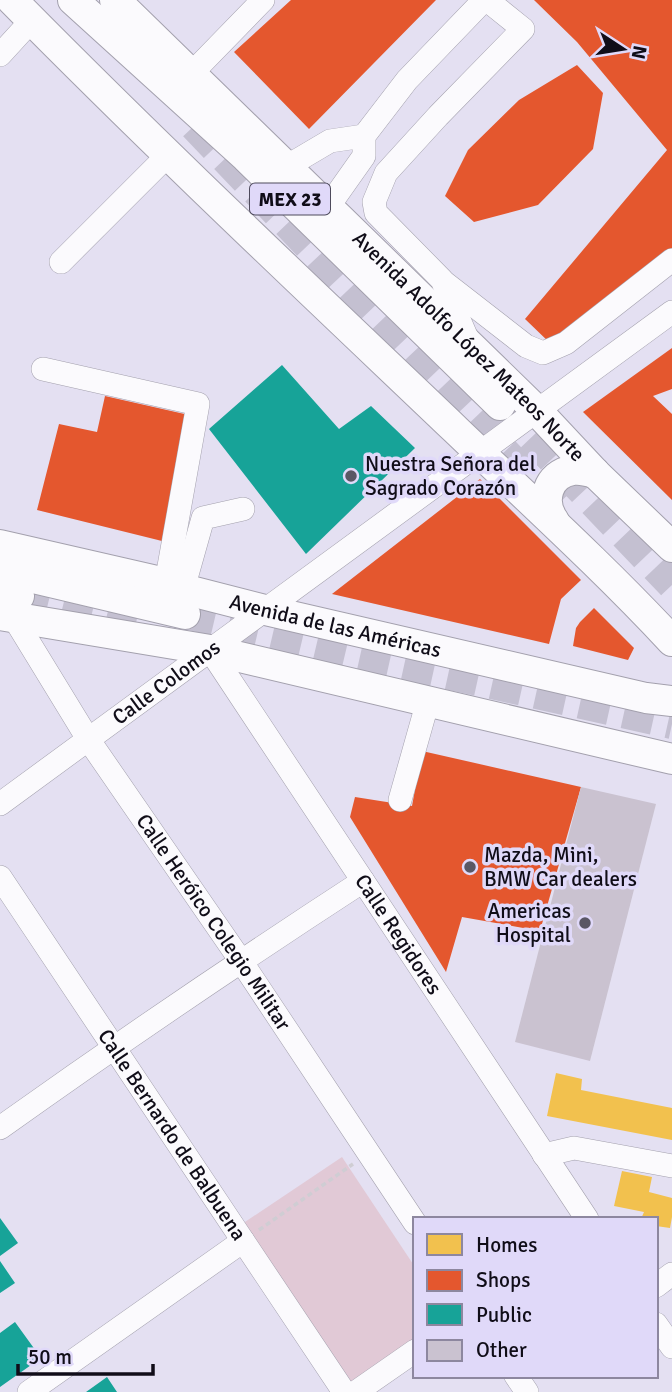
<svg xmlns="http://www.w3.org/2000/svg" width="672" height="1392" viewBox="0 0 672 1392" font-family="Signika,sans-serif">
<rect width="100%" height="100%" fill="#e4e0f2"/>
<path fill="#e1c9d6" d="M342,1157l73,110v92l-66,33 -110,-166z"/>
<path fill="#f2c14e" d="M556,1073l26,6 -1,11 91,18v32l-125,-24z
M622,1171l30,6 -3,15 23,6v19l-2,11 -14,-2v-7h-15l3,-7 -30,-6z"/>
<path fill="#e4572e" d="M291,0h145l-127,129 -75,-77z
M534,0h138v249l-120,96 -27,-26 142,-169 -90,-108z
M577,65l26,28 -10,56 -55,56 -64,17 -29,-26 23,-46 51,-50z
M672,348v41l-19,7 19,18v86l-89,-88z
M105,396l84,19 -27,126 -125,-31 22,-86 38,8z
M480,479l101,101 -20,19 -12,45 -217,-50z
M594,608l40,40 -6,12 -55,-14 3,-18 4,-6z
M422,751l159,36 -41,144 -78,-14 -16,55 -96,-155 5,-20 57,9z"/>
<path fill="#17a398" d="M282,365l57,64 32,-23 44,42 -109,106 -97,-125z
M0,1218l18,25 -18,13z
M0,1261l15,22 -15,10z
M15,1322l26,36 -41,29v-54z
M107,1377l10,15h-31z"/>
<path fill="#cac2d0" d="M581,787l75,17 -66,257 -75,-19z"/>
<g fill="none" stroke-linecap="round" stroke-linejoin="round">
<path stroke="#c4c0d1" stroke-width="30" stroke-dasharray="30 15" stroke-linecap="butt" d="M194,126l369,387
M500,405l172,180
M19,596l125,31
M185,614l166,39 321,71"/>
<g stroke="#a3a0ad" stroke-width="24">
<g id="minor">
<path d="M0,55l32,-35"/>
<path d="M191,74l72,-74"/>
<path d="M286,167l44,-26 34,-5"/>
<path d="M328,207l36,-51v-20l43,-56 77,-80"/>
<path d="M61,262l107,-107"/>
<path d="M445,283l81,63 17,7 23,-10 106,-83"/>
<path d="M467,338l-25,-58 -66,-67 -2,-11 12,-29 52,-57 85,-87 -36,-29"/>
<path d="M43,369l155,35 -32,179"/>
<path d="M183,589l20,-71 40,-9"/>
<path id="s1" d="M14,618l74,121 153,222 174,262"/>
<path id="s2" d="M210,650l377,569"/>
<path d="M400,800l28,-99"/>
<path id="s3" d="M0,804l672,-492"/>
<path id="s4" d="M0,877l344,515"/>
<path d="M0,1128c119,-85 240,-167 363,-247"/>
<path d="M544,1155l30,-7 98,18"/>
<path d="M656,1286l16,-12"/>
<path d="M656,1324l16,23"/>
<path d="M516,1376l11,16"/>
<path d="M29,1392l214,-151"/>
<path d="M356,1392l59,-41"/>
</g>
</g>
<g stroke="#a3a0ad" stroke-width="32">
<g id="major">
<path d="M12,0c145,147 295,288 444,430 73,70 147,137 216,211"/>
<path d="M73,0l173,157 254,248"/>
<path id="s5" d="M115,0l422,411 58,62 77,74"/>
<path d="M554,521c-14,-19 -7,-47 19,-51 7,-1 15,1 22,3"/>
<path id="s6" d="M0,545l166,38 17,6 82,21 381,88 26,3"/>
<path d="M0,570l185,44"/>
<path d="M0,591l19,5"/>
<path d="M0,615l210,35 462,109"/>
</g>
</g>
<path stroke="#cfcdd3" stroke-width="3.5" stroke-dasharray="5 3.5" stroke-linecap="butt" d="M259,1230l94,-66"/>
<use href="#minor" stroke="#fbfafd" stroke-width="23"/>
<use href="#major" stroke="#fbfafd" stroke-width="30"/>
</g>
<g fill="#5a5764" stroke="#e0d9f9" stroke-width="2.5">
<circle cx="351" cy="476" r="7"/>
<circle cx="470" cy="867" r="7"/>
<circle cx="585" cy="923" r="7"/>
</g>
<g text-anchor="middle" stroke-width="7" stroke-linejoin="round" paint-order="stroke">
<rect fill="#e0d9f9" stroke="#4e4a5c" stroke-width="2" x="250" y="183.5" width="80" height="31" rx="5"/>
<g font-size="19" font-weight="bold" fill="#100d18">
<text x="290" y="206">MEX 23</text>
</g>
<g font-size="21" fill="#100d18" stroke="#e0d9f9">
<text dy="7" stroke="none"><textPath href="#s5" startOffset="495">Avenida Adolfo López Mateos Norte</textPath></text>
<text dy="7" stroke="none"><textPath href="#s6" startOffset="345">Avenida de las Américas</textPath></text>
<text dy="7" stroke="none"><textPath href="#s3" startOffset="206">Calle Colomos</textPath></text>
<text dy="7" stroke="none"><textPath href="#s1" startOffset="364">Calle Heróico Colegio Militar</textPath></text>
<text dy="7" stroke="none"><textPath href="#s2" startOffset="341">Calle Regidores</textPath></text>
<text dy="7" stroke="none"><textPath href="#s4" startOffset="310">Calle Bernardo de Balbuena</textPath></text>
</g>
<g font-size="21" fill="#100d18" stroke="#e0d9f9" text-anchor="start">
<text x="365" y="471">Nuestra Señora del<tspan x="365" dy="24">Sagrado Corazón</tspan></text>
<text x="484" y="862">Mazda, Mini,<tspan x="484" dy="24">BMW Car dealers</tspan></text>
<text x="571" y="918" text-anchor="end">Americas<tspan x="571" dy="24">Hospital</tspan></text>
</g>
</g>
<rect x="413" y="1217" width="245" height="161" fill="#e0d9f9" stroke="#8d879f" stroke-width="2"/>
<rect x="427" y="1234" width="35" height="21" fill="#f2c14e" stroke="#8d879f" stroke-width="2"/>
<text x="476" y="1252" font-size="21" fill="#100d18">Homes</text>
<rect x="427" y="1270" width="35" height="21" fill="#e4572e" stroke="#8d879f" stroke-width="2"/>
<text x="476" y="1287" font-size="21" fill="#100d18">Shops</text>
<rect x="427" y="1304" width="35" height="21" fill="#17a398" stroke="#8d879f" stroke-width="2"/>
<text x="476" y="1322" font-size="21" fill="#100d18">Public</text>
<rect x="427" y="1340" width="35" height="21" fill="#cac2d0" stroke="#8d879f" stroke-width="2"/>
<text x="476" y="1357" font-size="21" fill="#100d18">Other</text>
<g transform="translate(623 49) rotate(102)" stroke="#e0d9f9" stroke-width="5" paint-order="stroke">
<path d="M0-5L12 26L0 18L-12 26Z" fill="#100d18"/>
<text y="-10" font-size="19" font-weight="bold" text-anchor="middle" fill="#100d18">N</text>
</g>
<path d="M18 1364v10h135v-10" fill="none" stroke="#100d18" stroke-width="3.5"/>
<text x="28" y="1364" font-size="21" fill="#100d18" stroke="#e0d9f9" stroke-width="5" paint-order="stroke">50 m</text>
</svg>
